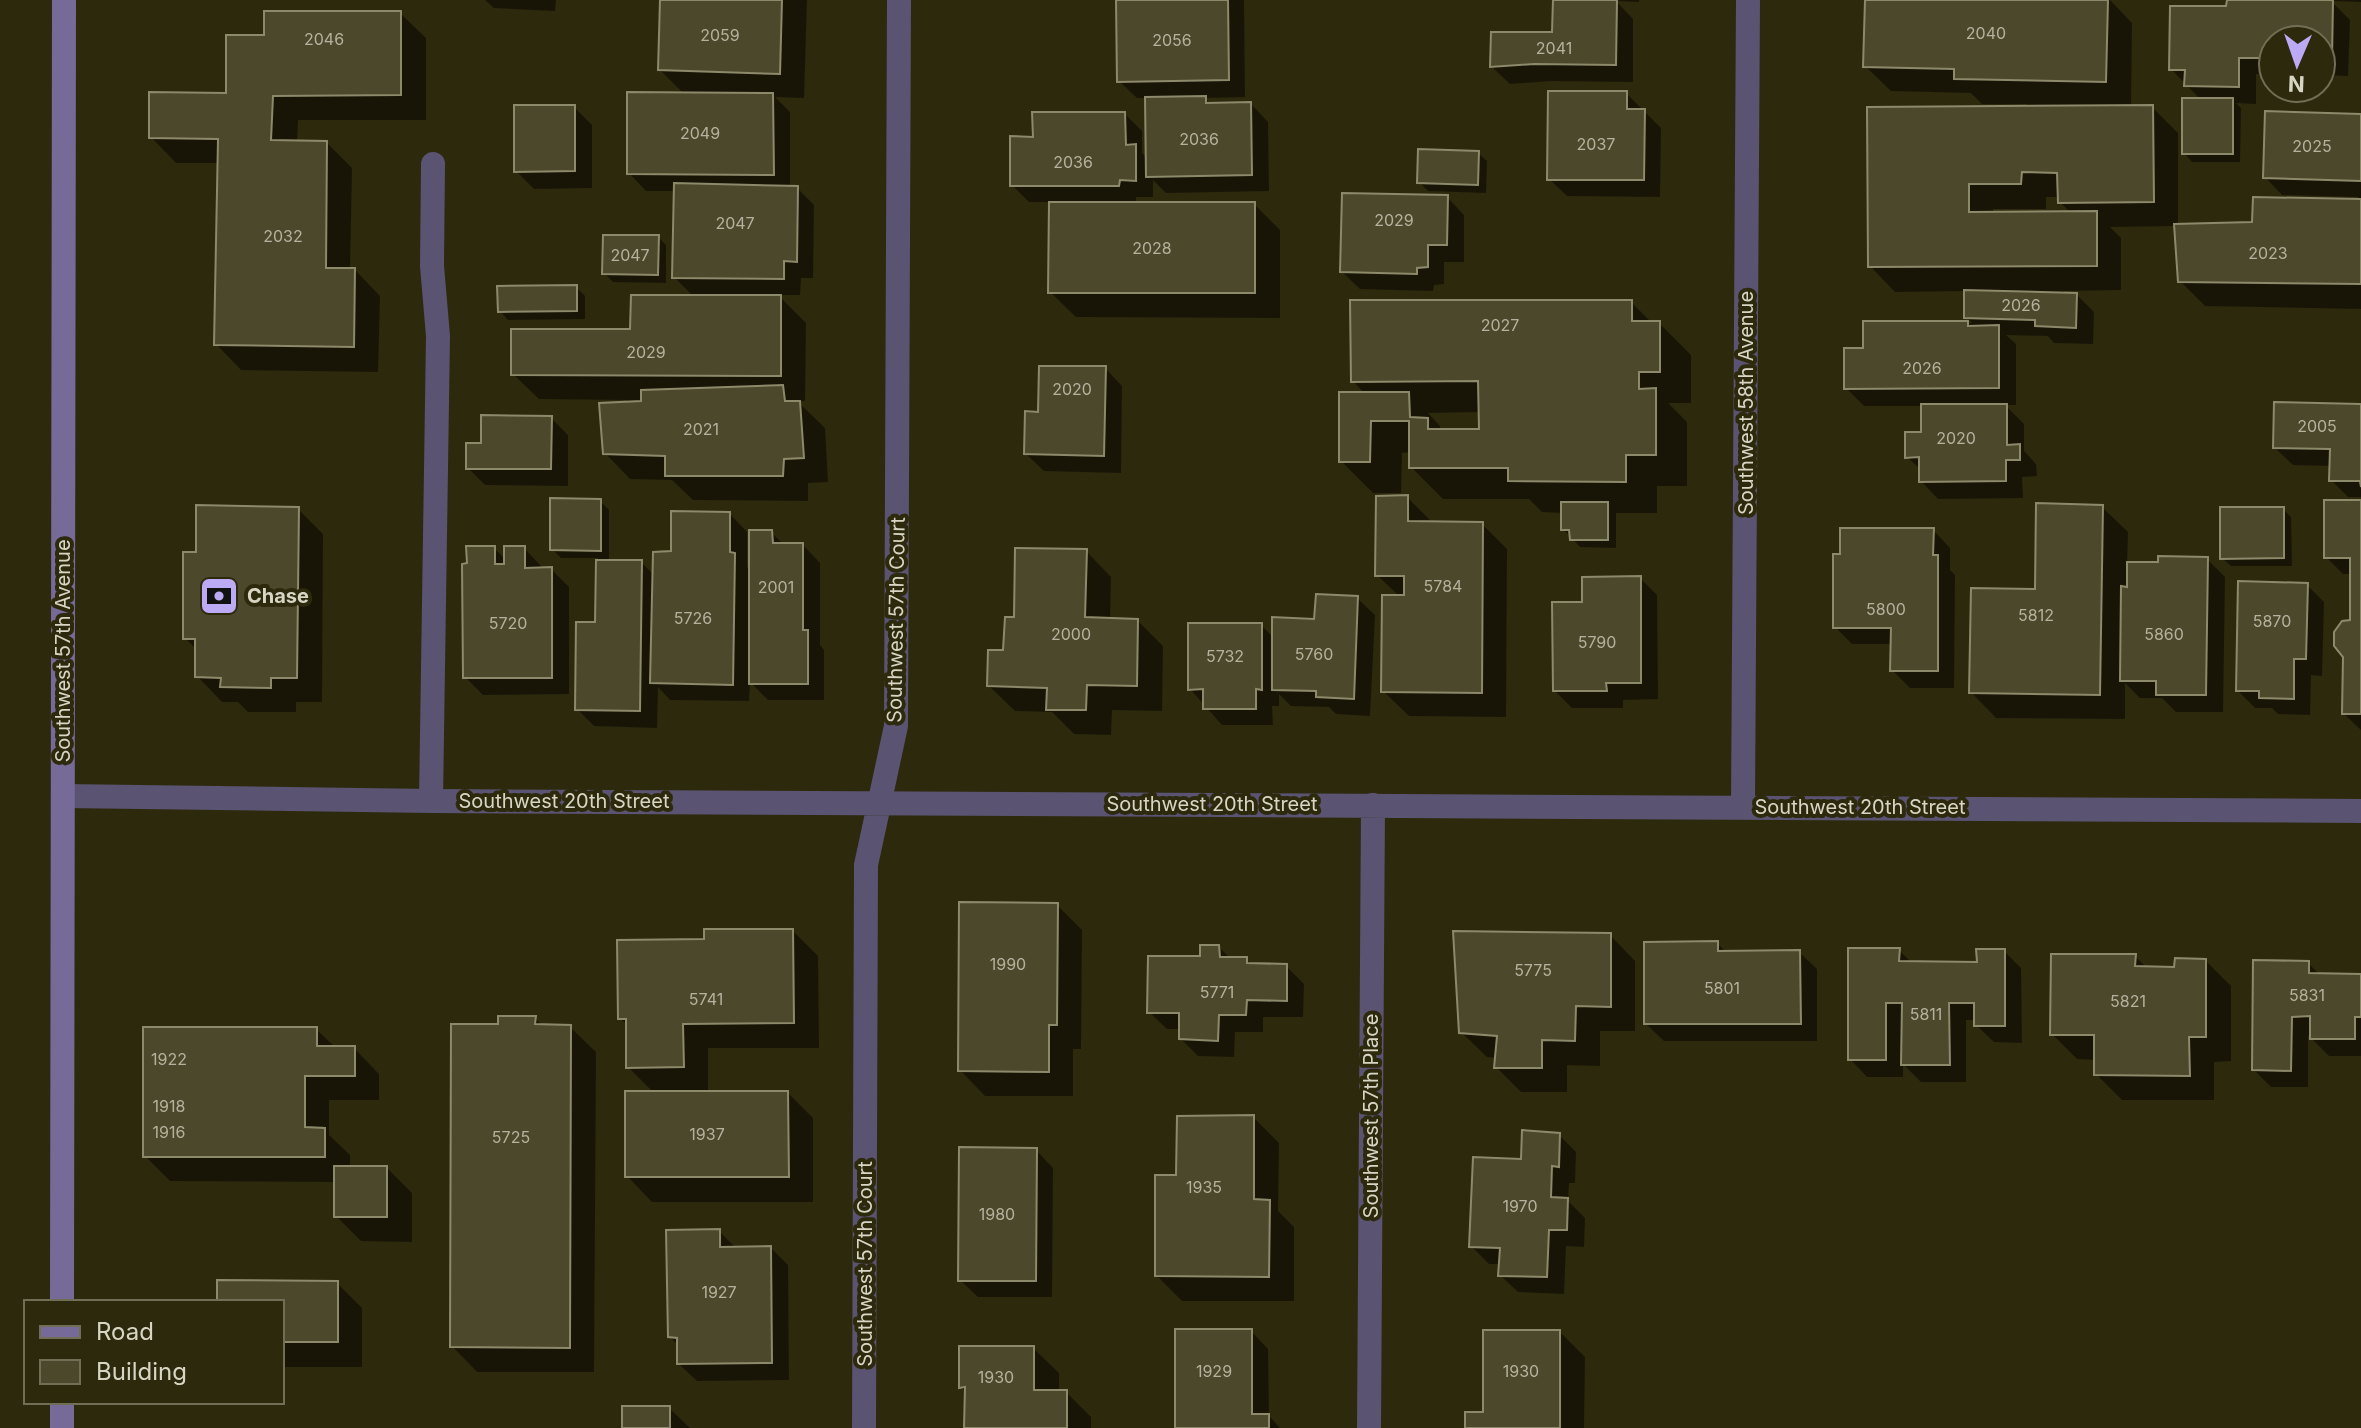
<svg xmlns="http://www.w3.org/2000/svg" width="2361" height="1428" viewBox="0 0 2361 1428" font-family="Inter,sans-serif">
<rect width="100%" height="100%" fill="#2d290d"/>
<path fill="#0007" fill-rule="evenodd" d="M485,0h71l-1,11 -61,-3z
M662,0h145l-3,98 -29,-1 15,15v75l7,1 17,17 -1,73h-12l-1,17h-22l28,28 -1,78h-8l28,27 3,54 -20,1v18l-115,-1 -21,-20 -42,-1 -25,-26 22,-53 -88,-1 -26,-25 119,-43 62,-34 -20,-20 2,-86h-30l-17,-18 56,-78 -25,-25z
M1118,0h126l1,97 -40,1 7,7 39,-1 17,18 1,69 -103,2 -13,-13v17h-17v7h118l26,26v88l-204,-1 -26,-25 1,-90h-22l-17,-17 23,-46 90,-25 17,17v22l6,6 -1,-61h-10l-18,-17z
M1612,0h27v2l-23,-1 17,18v63l-81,-1 -42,3 -18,-17z
M1867,0h243l22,23 -1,84h21l26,26v92l76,-1 104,-23v-4l-76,-2 -17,-18 96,-61v193l-156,-3 -25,-25 -4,-55 -66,1 11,11v52l-57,1v3l13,1 17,17 -1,32 -39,-1 -6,-7 -42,-1 10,9v61h-11l19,19v27l12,13 1,12 -15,1 1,21 -85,1 -17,-18v-11l-14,-13 16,-23v-28h-59l-18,-18 19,-38v-27h107l-6,-6v-26l-71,1 -25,-26 157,-158v-4h-45l-11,-11 -80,-2 -26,-25zM2046,197h14v5l11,11 -78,1v-5h53z
M2285,0h76v2l-30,-1 19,19 -2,56 -27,-1v-35h-48v35l-17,-1v30l-20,-1 5,5 -1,54h-48l-8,-9 17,-53 -30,-31 57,-61z
M400,13l26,25v82h-128l-1,22 30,1 25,25 -2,102h5l25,26 -2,76 -137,-2 -25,-26 3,-181h-43l-25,-26 77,-42 38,-58z
M1626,93l35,35 -1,69 -93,-1 -18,-17z
M574,107l18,18v63l-58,1 -18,-18z
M1478,153l9,8 -1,32 -58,-2 -9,-9z
M1447,197l17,18v47h-20v22l-10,1 -1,6 -73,-2 -18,-17z
M658,237l8,8v38l-53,-1 -9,-9z
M576,287l9,9v23l-77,1 -8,-9z
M1631,302l21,21h7l32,32v48h-23l19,19v64h-30v27h-41v35l-36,-1 -17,-18v-16l-21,-1 -13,-13h-86l-32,-32v-15l-9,1 -1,40h-28l-32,-32 24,-67 -12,-13zM1480,412l1,19h-40l-1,-5 -12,-13z
M1105,368l17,18 -1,87 -77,-2 -18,-17z
M2361,406v91h-13l-17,-17v-14l-38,-1 -18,-17z
M551,418l17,17v51l-83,-1 -17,-17z
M1407,497l26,26 49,1 25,25 -1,168 -97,-1 -26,-25 17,-94 -23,-22z
M600,501l9,9v52h32l13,13 19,-22 57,-39 17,18v35l4,4 20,-39 13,13h19l17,18v82l4,5v50h-56l-18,-18 -1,19 -79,-1 -12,-13 -1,41 -63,-2 -17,-17 20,-85 1,-66h-37l-9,-9z
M2361,502v228l-17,-16 8,-92v-48h-9l-17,-17z
M2102,507l26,25 -1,32 80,-5 18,18 -2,135h-47l-14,-14h-22l-15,-15v36l-129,-1 -25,-26 66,-101z
M298,509l25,25 -1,168h-26v10h-48l-10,-10h-16l-25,-26v-26l-12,-12 13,-84z
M2283,509l8,8 1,49h-61l-9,-8z
M1933,530l17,18v22l5,5 -1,113h-44l-18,-18 1,-26h-41l-17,-17z
M494,548l12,12 18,-12 17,18v4l10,-1 18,18v107l-86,1 -18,-18 4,-112z
M1086,551l25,26 -1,43 28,1 25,25 -1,65 -50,-1 -1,25 -37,-1 -22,-22 -37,-1 -26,-25 16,-34 11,-32z
M1640,578l17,17 1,104 -35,1v8h-51l-17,-17 29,-88z
M2307,585l17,17 -2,74 -11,-1 -1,40 -32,-1 -6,-6h-17l-17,-17z
M1357,598l18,17 -5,101 -34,-2 -7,-7 -38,-1 -12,-12v12h-7l1,19h-51l-32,-36 71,-64 13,13 42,-17z
M1057,905l25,25 -1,119h-8v47h-88l-25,-26z
M792,930l26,26 1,92h-111v45h80l25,25v84h-161l-25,-26 27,-83 -26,-26v-41l-8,-8 86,-77z
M1610,935l25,26v70h-35v35l-33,-1v27h-46l-25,-25 1,-9 -10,-1 -26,-25z
M1717,943l10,10 72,-1 18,17v72h-153l-18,-17z
M1219,947l12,12h15l6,6 34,1 18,18 -1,33h-40v15h-28l-1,25 -36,-1 -17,-17v-10h-14l-18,-17 53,-53z
M1899,950l13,13 67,1 25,-13 17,17 1,75 -28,-1 -18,-17v-5h-10v62h-45l-18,-18v13h-36l-17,-18z
M2135,956l12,12 29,1 30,-8 25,25v75l-17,1v38h-92l-26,-26v-14l-19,-1 -25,-25z
M2308,963l12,12 41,1v80h-32l-21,-21v52h-37l-17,-17z
M535,1018l8,8 27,1 26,25 -2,320h-117l-25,-26 48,-320z
M316,1029l20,19h18l25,26v26h-50v35l21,20v13h37l25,25v49l-51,-1 -25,-25v-34l-166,-1 -25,-25z
M1253,1117l26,26 -1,68 16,16v74h-112l-25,-25z
M1559,1135l17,17 -1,31h-6l-1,18 17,17 -1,29 -18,-1 -2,48 -46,-2 -18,-17 1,-11h-12l-18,-18 51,-85z
M1036,1150l17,18 -1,129h-74l-18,-17z
M719,1231l17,17h35l17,17 1,115 -92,1 -18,-17v-18l-9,-9z
M337,1283l25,25v59h-80v-65h-63z
M1251,1331l17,18 1,67 11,12h-103z
M1560,1332l25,25 -1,71h-117l18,-14z
M1033,1348l26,25v19h7l25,25v11h-124v-34l-6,-7z
M669,1408l21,20h-66z"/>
<path fill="#4c482c" stroke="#8d896b" stroke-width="2" d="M660,0h122l-2,74 -122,-4z
M1116,0h112l1,80 -112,2z
M1553,0h64l-1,65 -82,-1 -44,3 1,-35h61z
M1865,0h243l-2,82 -152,-3v-10l-91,-2z
M2227,0h106l-1,59h-11v-19h-48v18h-34v29l-55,-1 1,-16h-16l1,-64h56z
M264,11h137v84l-128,1 -2,44 56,1 -1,127h29l-1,79 -140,-2 4,-206 -69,-1v-46l77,1v-58h38z
M1548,91h79v18h18l-1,71h-97z
M627,92l146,1 1,82 -147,-1z
M1206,96v7l45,-1 1,73 -106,2 -1,-80z
M2182,98h51v56h-51z
M514,105h61v66l-61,1z
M2153,105l1,97 -96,1 -1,-30 -35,-1 -1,12h-52v28l128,-1v55l-229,1 -1,-160z
M2265,111l96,3v67l-98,-3z
M1032,112h93l1,33 10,-1v37l-16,-1 -1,6h-109v-50l23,1z
M1418,149l61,2 -1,34 -61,-2z
M674,183l124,3 -1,76 -13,-1v18l-112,-1z
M1342,193l106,2 -1,50h-19v22l-11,1v6l-77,-2z
M2253,197l108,2v85l-183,-2 -4,-58 78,-2z
M1049,202h206v91h-207z
M603,235h56l-1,40 -56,-1z
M577,285v26l-79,1 -1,-26z
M1964,290l113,3 -1,35 -41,-2v-6l-71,-2z
M631,295h150v81l-270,-1v-46h119z
M1350,300h282v21h28v51h-21v17l17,-1v67h-30v27l-118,-1v-13h-99v-47h-38l-1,41h-31v-70h70l1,25 18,1v11h51l-1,-48 -127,1z
M1863,321h105v5l31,-1v63l-155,1v-41h19z
M1039,366h67l-2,90 -80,-2 1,-43 13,1z
M783,385l2,16h15l4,57 -20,1 -1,17h-118v-20l-62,-2 -4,-51 42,-2v-11z
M2274,402l87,2v83l-1,-6h-31l1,-32 -57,-1z
M1921,404h86v41l13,-1v16h-14v21l-87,1v-25l-14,1v-26h16z
M481,415l71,1 -1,53h-85v-26h15z
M1408,495v26l75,1 -1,171 -101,-1 1,-97h22v-19h-29l1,-80z
M550,498l51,1v52l-51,-1z
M2324,500h37v214h-19l1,-57 -9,-11v-14l8,-11 8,-1v-62h-26z
M1561,502h47v38h-38l-1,-10h-8z
M2036,503l67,2 -3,190 -131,-2 2,-105 64,1z
M196,505l103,2 -2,171h-26v10l-51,-1 1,-9 -26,-1v-38h-12v-87h13z
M2220,507h64v51l-64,1z
M671,511l59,1v40l5,1 -2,132 -83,-2 3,-131 18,-1z
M1840,528h94l-1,27h5v116h-48l1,-43h-58v-74h7z
M749,530h23l1,13h30v87h5v54h-59z
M466,546h29v18h9v-18h21v22l27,-1v111h-89l-1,-114 5,-1z
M1015,548l72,1 -2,68 53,2 -1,67 -50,-1 -1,25h-40l1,-22 -60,-2 1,-36h15l2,-33h9z
M2158,556l50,1 -2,138h-50v-14h-36l1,-95 6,1v-25h31z
M596,560h46l-2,151 -65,-1 1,-88h19z
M1641,576v107h-35l1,8h-54l-1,-89h30v-25z
M2238,581l70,2 -2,76h-12v40l-35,-1v-7h-23z
M1316,594l42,2 -4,103 -38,-2v-6l-44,-1v-73l42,2z
M1188,623h74v67l-6,-1v20h-53v-20l-15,1z
M959,902l99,1 -1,122h-8v47l-91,-1z
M704,929h89l1,94 -111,1 1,43 -58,1v-49h-8l-1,-79 87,-1z
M1453,931l158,2v74l-35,-1 -1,35 -33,-1v28h-48l3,-32 -38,-3z
M1718,941v10l82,-1 1,74h-157v-82z
M1200,945h19l1,12h27v6l40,1v37l-40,-1 -1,15h-27l-1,26 -39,-2v-26h-32l1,-57h52z
M1848,948h52l-1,13 78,1 -1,-13h29v77h-31v-23h-25l1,62h-49l1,-62h-16v57h-38z
M2051,954h85l-1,12 39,1 1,-9 31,1v78h-17l1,39 -96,-1v-40h-44z
M2253,960l56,1v12l52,1v43h-6v22h-45v-23l-18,1 -1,54 -39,-1z
M498,1016h38l-1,8 36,1 -1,323 -120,-1 1,-323h47z
M143,1027h174v19h38v30h-50v51l20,1v29h-182z
M625,1091h163l1,86h-164z
M1254,1115v84l16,1 -1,77 -114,-1v-101h21l1,-59z
M1522,1130l38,3 -1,34 -7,-1 -1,31 17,1 -1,32h-18l-2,47 -49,-1 2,-28 -31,-1 4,-90 48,2z
M959,1147l78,1 -1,133h-78z
M334,1166h53v51h-53z
M720,1229v18l51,-1 1,117 -95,1v-26l-9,-1 -2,-107z
M217,1280l121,1v61h-56v-40h-65z
M1175,1329h77v85h17v14h-94z
M1483,1330h77v98h-95v-16h18z
M959,1346h75v44h33v38h-103l1,-41 -6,1z
M622,1406h48v22h-48z"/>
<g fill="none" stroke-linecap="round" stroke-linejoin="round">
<path stroke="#5a5371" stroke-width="24" d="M431,801l7,-465 -6,-70 1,-102"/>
<path stroke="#5a5371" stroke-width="24" d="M63,796l368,5 1930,10
M1743,806l5,-806
M864,1428l2,-563 30,-139 3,-726
M1369,1428l4,-623"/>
<path stroke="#766a99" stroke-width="24" d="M62,1302l2,-1302
M62,1428v-26"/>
</g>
<defs>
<g id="bank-square" transform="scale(2)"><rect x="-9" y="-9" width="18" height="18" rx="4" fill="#bcaaf5" stroke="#2d290d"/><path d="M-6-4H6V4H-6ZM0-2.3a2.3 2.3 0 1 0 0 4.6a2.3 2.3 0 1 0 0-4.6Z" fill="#111"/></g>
</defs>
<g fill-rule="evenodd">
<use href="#bank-square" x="219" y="596"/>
</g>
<g text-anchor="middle" stroke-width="8" stroke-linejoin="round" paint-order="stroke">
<g font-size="16" fill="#b4b29e">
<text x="1986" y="39">2040</text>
<text x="720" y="41">2059</text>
<text x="324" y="45">2046</text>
<text x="1172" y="46">2056</text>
<text x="1554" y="54">2041</text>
<text x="700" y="139">2049</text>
<text x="1199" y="145">2036</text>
<text x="1596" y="150">2037</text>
<text x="2312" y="152">2025</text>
<text x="1073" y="168">2036</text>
<text x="1394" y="226">2029</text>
<text x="735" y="229">2047</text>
<text x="283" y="242">2032</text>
<text x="1152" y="254">2028</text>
<text x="2268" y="259">2023</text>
<text x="630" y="261">2047</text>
<text x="2021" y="311">2026</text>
<text x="1500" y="331">2027</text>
<text x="646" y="358">2029</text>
<text x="1922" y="374">2026</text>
<text x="1072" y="395">2020</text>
<text x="2317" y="432">2005</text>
<text x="701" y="435">2021</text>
<text x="1956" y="444">2020</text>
<text x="1443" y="592">5784</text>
<text x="776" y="593">2001</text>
<text x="1886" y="615">5800</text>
<text x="2036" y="621">5812</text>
<text x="693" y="624">5726</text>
<text x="2272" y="627">5870</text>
<text x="508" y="629">5720</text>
<text x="1071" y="640">2000</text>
<text x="2164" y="640">5860</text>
<text x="1597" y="648">5790</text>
<text x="1314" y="660">5760</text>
<text x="1225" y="662">5732</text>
<text x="1008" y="970">1990</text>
<text x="1533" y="976">5775</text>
<text x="1722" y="994">5801</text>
<text x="1217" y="998">5771</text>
<text x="2307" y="1001">5831</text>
<text x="706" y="1005">5741</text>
<text x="2128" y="1007">5821</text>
<text x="1926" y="1020">5811</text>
<text x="169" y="1065">1922</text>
<text x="169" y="1112">1918</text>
<text x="169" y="1138">1916</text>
<text x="707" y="1140">1937</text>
<text x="511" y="1143">5725</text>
<text x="1204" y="1193">1935</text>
<text x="1520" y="1212">1970</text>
<text x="997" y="1220">1980</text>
<text x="719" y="1298">1927</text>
<text x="1214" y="1377">1929</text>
<text x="1521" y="1377">1930</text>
<text x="996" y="1383">1930</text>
</g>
<g font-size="20" fill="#d7d5c4" stroke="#2d290d">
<text transform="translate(1746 403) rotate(-90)" y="7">Southwest 58th Avenue</text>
<text transform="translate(896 620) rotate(-89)" y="7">Southwest 57th Court</text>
<text transform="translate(63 651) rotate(-90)" y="7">Southwest 57th Avenue</text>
<text x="564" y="808">Southwest 20th Street</text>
<text x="1212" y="811">Southwest 20th Street</text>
<text x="1860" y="814">Southwest 20th Street</text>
<text transform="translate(1371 1116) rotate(-90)" y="7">Southwest 57th Place</text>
<text transform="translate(865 1264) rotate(-90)" y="7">Southwest 57th Court</text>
</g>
<g font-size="20" font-weight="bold" fill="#d7d5c4" stroke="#2d290d" text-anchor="start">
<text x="247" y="603">Chase</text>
</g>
</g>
<rect x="24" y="1300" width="260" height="104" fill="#2d290d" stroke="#716e56" stroke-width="2"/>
<rect x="40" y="1326" width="40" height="12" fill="#766a99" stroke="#716e56" stroke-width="2"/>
<text x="96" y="1340" font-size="24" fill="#d7d5c4">Road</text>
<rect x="40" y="1360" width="40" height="24" fill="#4c482c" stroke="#716e56" stroke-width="2"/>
<text x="96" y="1380" font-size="24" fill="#d7d5c4">Building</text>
<g transform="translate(2297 64) rotate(182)"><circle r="38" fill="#2d290d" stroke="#716e56" stroke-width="2"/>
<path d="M0-6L14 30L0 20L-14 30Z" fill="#bcaaf5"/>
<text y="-12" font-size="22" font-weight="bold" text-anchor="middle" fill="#d7d5c4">N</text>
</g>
</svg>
